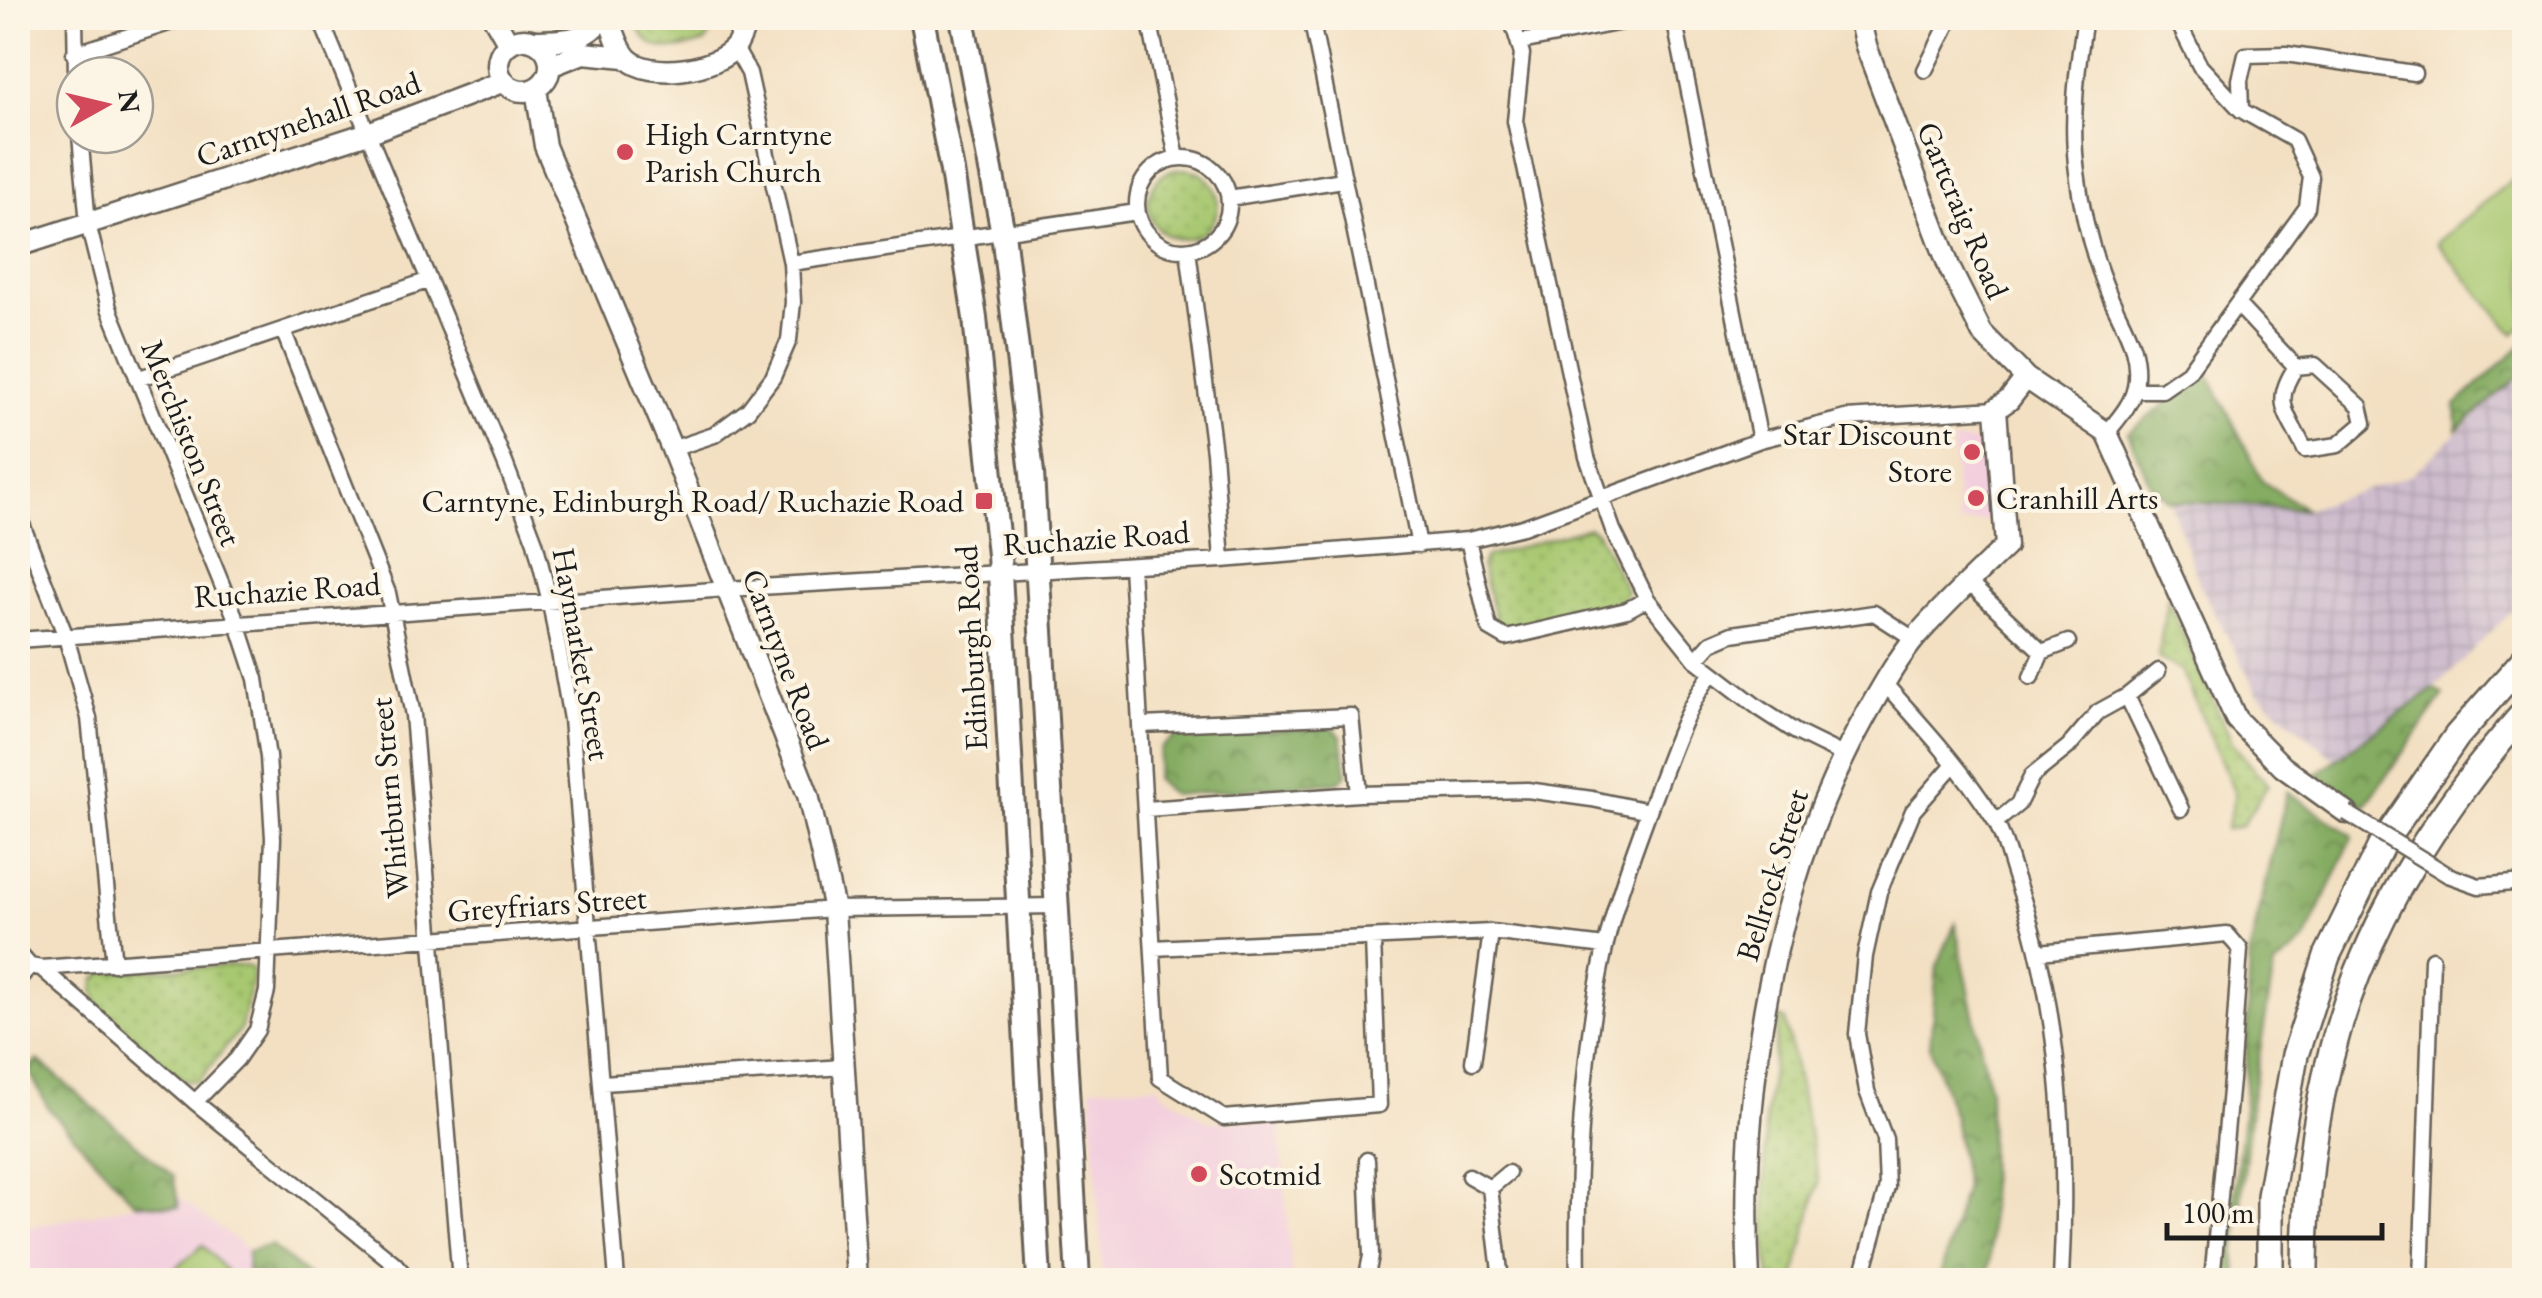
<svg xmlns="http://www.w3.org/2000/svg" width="2542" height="1298" viewBox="0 0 2542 1298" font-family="'EB Garamond',serif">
<defs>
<pattern id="industrial-grid" width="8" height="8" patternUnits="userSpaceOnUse" patternTransform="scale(2.5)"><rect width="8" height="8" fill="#cfbdce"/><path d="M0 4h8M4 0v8" fill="none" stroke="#b1a2b0"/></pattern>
<pattern id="green-dots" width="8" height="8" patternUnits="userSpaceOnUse" patternTransform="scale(2.5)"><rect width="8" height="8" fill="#a7c76f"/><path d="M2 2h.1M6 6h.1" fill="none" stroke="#8faa60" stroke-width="1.8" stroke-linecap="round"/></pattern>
<pattern id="forest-crowns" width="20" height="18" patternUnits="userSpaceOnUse" patternTransform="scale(2.5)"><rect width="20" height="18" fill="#85ac62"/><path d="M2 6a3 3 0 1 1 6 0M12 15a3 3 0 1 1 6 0" fill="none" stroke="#6c8b50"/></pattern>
</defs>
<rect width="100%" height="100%" fill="#fcf5e5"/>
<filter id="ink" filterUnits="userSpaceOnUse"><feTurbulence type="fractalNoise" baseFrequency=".01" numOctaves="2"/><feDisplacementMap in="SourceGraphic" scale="20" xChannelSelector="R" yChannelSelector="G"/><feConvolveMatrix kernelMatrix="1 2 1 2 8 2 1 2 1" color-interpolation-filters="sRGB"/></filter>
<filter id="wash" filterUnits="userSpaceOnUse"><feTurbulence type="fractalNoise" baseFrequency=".0048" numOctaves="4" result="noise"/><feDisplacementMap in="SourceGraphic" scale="40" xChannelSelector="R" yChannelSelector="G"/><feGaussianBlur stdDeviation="2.25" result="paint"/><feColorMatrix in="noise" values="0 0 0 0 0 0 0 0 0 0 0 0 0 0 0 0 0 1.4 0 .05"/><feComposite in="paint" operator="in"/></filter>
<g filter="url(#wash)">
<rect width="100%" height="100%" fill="#f3e0c3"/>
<path fill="#f3cfde" d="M1987,440l6,79 -35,5 -5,-82z
M1158,1086l4,6 47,30 70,-1 13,159h-189l-12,-193z
M177,1196l111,84h-270v-50z"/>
<path fill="url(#industrial-grid)" d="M2524,372v227l-90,90 -97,72 -79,-68 -58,-108 -30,-84 136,8 105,-34z"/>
<path fill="url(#green-dots)" stroke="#627246" stroke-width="2.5" d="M635,18h84l-13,24c-31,10 -61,14 -71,-24z
M1148 204a35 35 0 1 1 70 0a35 35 0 1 1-70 0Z
M1589,527l8,5 29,59 -4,11 -113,27 -13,-8 -15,-55 5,-9z
M2167,599l66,145 35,41 -26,40 -16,4 9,-35 -53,-124 -24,-12z
M245,965l7,3 1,8 -12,52 -42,53h-15l-84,-73 -6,-15 1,-13 10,-8z
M1779,1018l6,2 34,160 -25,100h-24l-5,-50v-109z"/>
<path fill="url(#forest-crowns)" stroke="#50643f" stroke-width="2.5" d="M2524,343v29l-67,58 -1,-25z
M2207,371l56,111 43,27 -136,-8 -20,-17 -22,-51z
M2434,689l10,6 -79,111 -49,-32z
M1331,727l10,9 6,38 -8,8 -167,13 -17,-16 6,-31 15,-12z
M2287,791l66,45 -48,105 -31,26 -22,132 -17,155 3,26h-13l20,-180 5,-148z
M1955,923l34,164 1,172 -4,21h-47l26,-94 -11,-69 -24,-71 7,-80z
M38,1060l135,116 6,31 -44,-4 -87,-95 -20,-40z
M271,1245l41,35h-31l-34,-9 1,-20z"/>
<path fill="#a7c76f" stroke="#627246" stroke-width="2.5" d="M2524,169v156l-10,9 -77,-91z
M203,1245l31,35h-72z"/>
</g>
<g filter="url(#ink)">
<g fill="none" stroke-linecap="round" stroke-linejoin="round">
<g stroke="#676156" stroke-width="19">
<path id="street" d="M75,18l1,57
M320,18l185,445 30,79 15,60 21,117 46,561
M1149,18l28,140
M1311,18l108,527
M1511,18l11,36 -7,67 72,336 26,73 34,69 49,61 63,48 37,24 47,23
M1674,18l86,422
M2085,18c-8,49 -15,104 -8,154 5,43 17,88 34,127 14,30 30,53 24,88 -3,17 -17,32 -28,46
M1521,42l121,-24
M74,54l110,-36
M1925,70l26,-52
M2241,110l-1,-30 6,-25 40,-1 128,19
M80,135l8,89 21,84 129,316 18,55 12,78 5,81 -6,153 -10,39 -20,29 -42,43
M1137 204a46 46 0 1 1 92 0a46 46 0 1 1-92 0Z
M1229,198l114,-18
M1188,250l26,202 8,108
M791,263l346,-51
M2239,306l57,61
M283,330l105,263 25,122 47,565
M2315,365l45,41 4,17 -26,22 -33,5c-17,-36 -34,-47 -9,-83z
M137,379l290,-98
M2134,390h28l26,-18 119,-165 4,-30 -17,-37 -53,-30 -41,-44 -24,-48
M672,449l42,-14 34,-25 25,-33 16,-37 4,-38 -2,-39 -42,-190 -14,-25
M18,514l48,123 23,81 25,246
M1468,540l21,88 17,10 121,-28 20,-11
M1131,566l29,512 64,40 155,-13 -6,-166
M1968,582l74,70
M18,640l709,-51 495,-29 246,-20 55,-13 237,-87 86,-22 150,-9
M1696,660l15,-17 21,-9 142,-21 40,26
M2031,677l11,-25 26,-10
M1884,683c39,43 79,87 110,136 10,17 15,39 21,57 46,127 53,271 46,404
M2127,696l54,113
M1141,725l210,-9 8,78
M1146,809l213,-15 168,-4 65,9 57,12
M1996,822l22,-18 14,-28 36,-29 30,-35 29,-16 31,-25
M2448,875l31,11 45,-4
M1153,948l338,-16 114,14
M18,952l12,14 11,2 154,134 200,162 14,16
M2039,952l188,-18 13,15 -9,131 -19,200
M41,968l793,-59 224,-3
M18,980l12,-14
M1473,1062l18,-130
M603,1083l240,-16
M1469,1176l21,12 11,92
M1490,1188l18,-15
M1366,1280l5,-24 -4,-96
M1578,1280c-2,-110 3,-224 27,-332 12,-53 33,-108 52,-159 16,-41 29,-82 55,-116
M1861,1280l26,-93 -2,-48 -18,-48 -10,-57 8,-78 14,-64 34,-81 41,-47
M2421,1280l11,-321"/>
</g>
<g stroke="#676156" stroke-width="25">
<path id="secondary" d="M494,18l15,26
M608,18c6,12 10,32 20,41 22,21 90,11 108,-13 5,-7 8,-20 12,-28
M1859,18l7,28 84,223 32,64 44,45 81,55 129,286 47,48 64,46
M498 65a26 26 0 1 1 52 0a26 26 0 1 1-52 0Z
M537,41c27,-1 48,1 65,-23
M550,66l33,-13 42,4
M536,89l9,57 127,303 136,346 26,114 23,371
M18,246l350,-113 134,-51
M1749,1280c-10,-189 23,-399 117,-565 15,-26 30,-54 49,-77 28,-33 60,-62 91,-92l-10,-137 13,-9 17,-22"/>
</g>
<g stroke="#676156" stroke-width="28">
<path id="primary" d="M922,18l30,153 23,147 24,237 40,725
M962,18l41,215 29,240 46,807"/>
</g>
<g stroke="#676156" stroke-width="30">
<path id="highway" d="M2270,1280v-84l25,-141 32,-99 54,-110 76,-110 67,-76
M2305,1280c-2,-231 68,-395 219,-567"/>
</g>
<use href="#street" stroke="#fff" stroke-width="14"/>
<use href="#secondary" stroke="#fff" stroke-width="20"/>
<use href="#primary" stroke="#fff" stroke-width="22"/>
<use href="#highway" stroke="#fff" stroke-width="25"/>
<g stroke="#676156" stroke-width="19" stroke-linecap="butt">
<path id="street-bridge" d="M2347,813l101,62"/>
</g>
<use href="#street-bridge" stroke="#fff" stroke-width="14"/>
</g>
</g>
<g fill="#d1495b" stroke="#fcf5e5" stroke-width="4">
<circle cx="625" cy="152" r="10"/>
<circle cx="1972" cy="452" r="10"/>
<circle cx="1976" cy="498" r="10"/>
<rect x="974" y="491" width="20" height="20" rx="5"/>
<circle cx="1199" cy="1174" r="10"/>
</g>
<g text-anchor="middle" stroke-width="8" stroke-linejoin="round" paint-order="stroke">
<g font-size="32" fill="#1c1c1c" stroke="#fcf5e5">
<text transform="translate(308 119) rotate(-19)" y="11">Carntynehall Road</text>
<text transform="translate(1963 210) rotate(67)" y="11">Gartcraig Road</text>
<text transform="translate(192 443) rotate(68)" y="11">Merchiston Street</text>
<text transform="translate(1096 538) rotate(-4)" y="11">Ruchazie Road</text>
<text transform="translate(287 590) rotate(-4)" y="11">Ruchazie Road</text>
<text transform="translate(971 648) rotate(-93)" y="11">Edinburgh Road</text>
<text transform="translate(582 654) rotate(80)" y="11">Haymarket Street</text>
<text transform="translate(786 659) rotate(69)" y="11">Carntyne Road</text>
<text transform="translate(389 798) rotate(-95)" y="11">Whitburn Street</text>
<text transform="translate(1772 875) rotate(-73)" y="11">Bellrock Street</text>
<text transform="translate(547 904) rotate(-4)" y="11">Greyfriars Street</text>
</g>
<g font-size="32" fill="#1c1c1c" stroke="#fcf5e5" text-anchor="start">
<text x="645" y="145">High Carntyne<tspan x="645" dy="37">Parish Church</tspan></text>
<text x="1952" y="445" text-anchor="end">Star Discount<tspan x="1952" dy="37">Store</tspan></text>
<text x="1996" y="509">Cranhill Arts</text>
<text x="964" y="512" text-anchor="end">Carntyne, Edinburgh Road/ Ruchazie Road</text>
<text x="1219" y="1185">Scotmid</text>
</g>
</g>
<rect width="2542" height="1298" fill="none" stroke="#fcf5e5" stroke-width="60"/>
<g transform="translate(105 105) rotate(82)"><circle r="48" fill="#fcf5e5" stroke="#a29e95" stroke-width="2.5"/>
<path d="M0-8L18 38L0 25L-18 38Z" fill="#d1495b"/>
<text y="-15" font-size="28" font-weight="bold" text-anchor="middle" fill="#1c1c1c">N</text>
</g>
<path d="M2167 1223v15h215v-15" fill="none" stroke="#1c1c1c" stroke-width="5"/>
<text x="2182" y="1223" font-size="30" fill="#1c1c1c" stroke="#fcf5e5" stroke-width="8" paint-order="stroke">100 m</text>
</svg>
